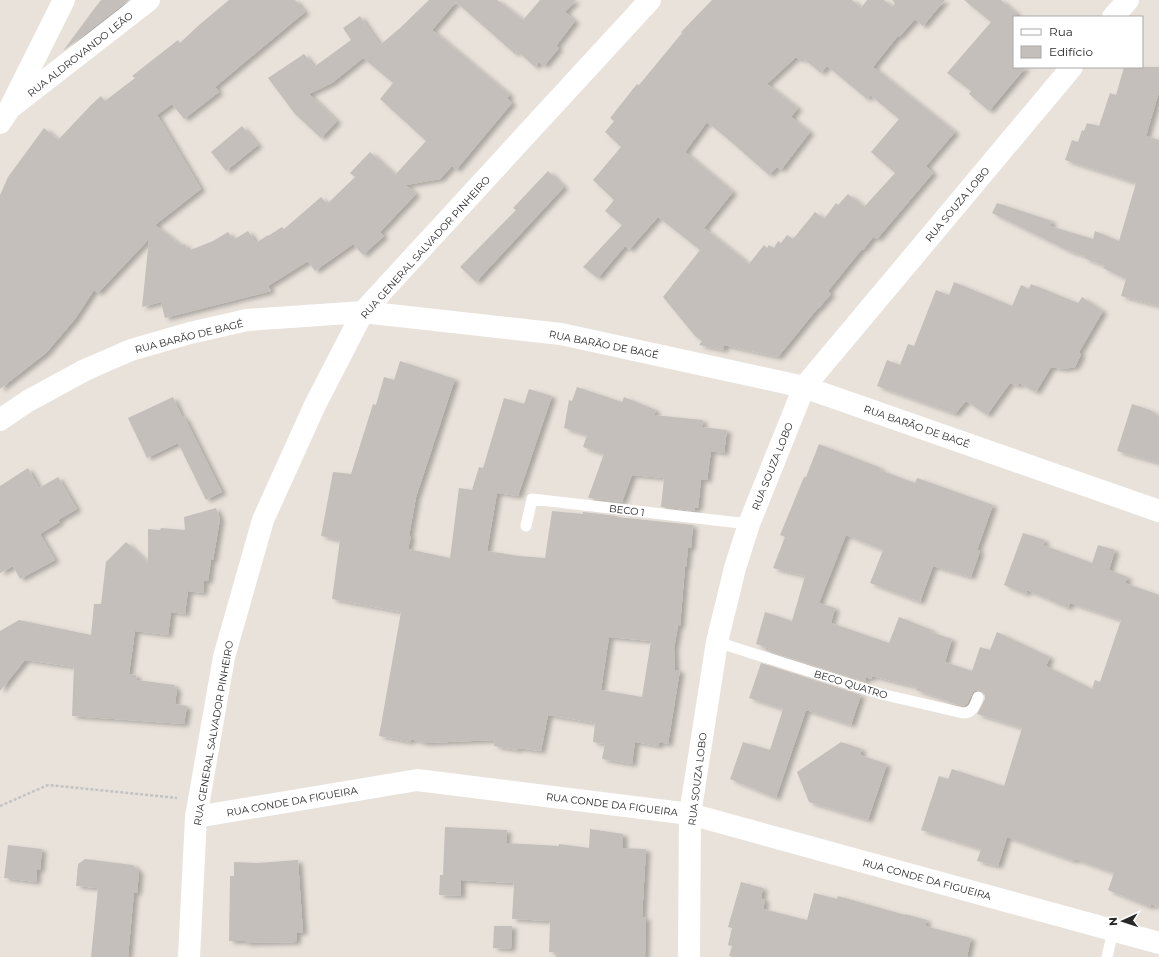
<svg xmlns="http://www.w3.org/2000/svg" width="1159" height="957" viewBox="0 0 1159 957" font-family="Montserrat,sans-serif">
<defs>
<filter id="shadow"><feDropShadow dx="4.5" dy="2.5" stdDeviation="2" flood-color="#0004"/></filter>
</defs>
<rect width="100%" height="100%" fill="#e9e2db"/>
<path fill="#c4bfbb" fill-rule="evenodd" filter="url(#shadow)" d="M101,0h28l-66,51 28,-38z
M229,0h66l10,12 -90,75 4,5 -35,27 -12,-15 -15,11 44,74 -46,36 26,20 4,-1 3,7 25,-10 15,-9 5,8 15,-9 8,12 12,-8v1l14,-9 2,2 37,-32 6,7 28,-27 -5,-4 20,-21 25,23 31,-34 -46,-42 13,-16 -30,-25 -31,25 -23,11 28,27 -16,17 -26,-24 -27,-36 36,-24 10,13 37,-27 -8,-12 17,-12 20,29 20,-17 29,-28h68l26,20 17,-20h36l-11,12 10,9 -19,25 3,2 -15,18 -5,-4 -4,5 -18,-16 -2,3 -59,-52 -24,28 78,65 -3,3 5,5 -56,67 -4,-4 -12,13 -34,6 10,9 -36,38 4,4 -21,19 -10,-11 -38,27 -7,-10 -40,25 3,5 -106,27 -4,-16 -19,5 7,-68 -51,54 -4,-3 -19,29 -29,34 -46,36v-194l8,-18 36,-49 14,12 34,-36 9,-8 4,5 30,-23 -3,-2 46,-36 2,3 19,-18z
M712,0h140l9,8 6,-8h17l8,7 3,-4 -3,-3h53l-22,26 -17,-14 9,7 -15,17 -3,1 -24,30 82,65 -29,34 7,7 -56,66 -4,-2 -10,13 -1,-1 -34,42 3,3 -13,15h-1l-39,48 -54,-12v5l-25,-5 3,-4 -7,-5 -32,-39 37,-47 -42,-33 -29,33 -4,-4 -27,32 -15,-11 39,-42 -17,-14 9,-11 -21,-20 28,-33 -16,-15 9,-11 -4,-3 27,-34 2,1 43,-52 -1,-1zM796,57l4,3 2,-2 19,15 6,-7 40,33 3,-4 29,24 -28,33 24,21 -31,34 -16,-13 -10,11 -2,-2 -12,16 -9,-7 -22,27 -6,-4 -6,8 -3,-2 -4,7 -5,-3 -2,3 -3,-3 -15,19 -45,-36 29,-36 -48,-40 22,-30 22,18 40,35 8,-8 4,3 29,-38 -19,-15 7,-9 -31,-24z
M964,0h37l16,14v3h-3v50h12l-37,44 -20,-17 2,-3 -24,-18 44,-51z
M1124,67h35v25l-13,44 13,4v166l-38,-10 5,-17 -23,-11 2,-2 -21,-8 1,-2 -16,-5 -77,-38 5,-10 55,18 -2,5 43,13 2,-8 24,10 17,-58 -71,-23 7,-20 6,2 4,-12 2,1 3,-8 12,3 11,-33 6,2z
M242,126l16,19 -32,26 -15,-19z
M548,171l16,16 -88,95 -16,-15 56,-57 -3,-2z
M954,282l58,24 9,-21 8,4 2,-5 47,19 4,-6 21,14 -24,41 2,3 -6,12 -12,2 -12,-2 -15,25 -17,-9 -2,3 -7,-3 -23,32 -21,-14 -11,13 -78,-28 10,-26 13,5 8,-21 6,2 22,-56 13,5z
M400,361l55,18 -39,118 -7,39h2l-3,13 42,9 9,-70 13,2 7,-23 4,1 21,-70 20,6 5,-15 23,7 -34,100 -21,-3 -10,58 32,5 26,2 7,-47 31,3v-2l34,4v1l76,8 -2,23h-3l-2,19h-1l-5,59h-2l-4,22 1,22h5l-12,74 -9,-2v4l-24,-4 -3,22 -30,-5 3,-15 -12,-2 2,-19 -47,-8 -7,36 -23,-3v2l-24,-4 1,-6 -70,3 -14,-4 -1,3 -31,-6 22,-124 -69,-13 8,-59 -19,-4 12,-64 18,2 22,-70 3,1 8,-28 10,3zM609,637l42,4 -9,56 -41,-7z
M577,387l45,15 2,-5 32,13 -2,5 49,5 -1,7 25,3 -3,23 -13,-2 -4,29 -6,-1 -3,29h-3l-1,3 -33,-4 3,-29 -32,-3 -10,27 -34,-4 16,-44 -21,-7 4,-12 -23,-7 5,-28 3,1z
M173,397l9,20 2,-1 38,76 -16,8 -28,-57 -31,15 -19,-40z
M1132,404l18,6 9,7v46l-42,-12z
M819,444l62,24 -1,2 35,13 2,-5 76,27 -16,45 3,1 -9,26 -38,-11 -13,36 -50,-19 13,-33 -37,-15 -27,68 16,5 -4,15 58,20 10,-26 33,13 -1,2 21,7 -7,23 27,9 8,-24 10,3 7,-18 53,25 -4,9 46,23 3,-9 5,2 21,-62 -51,-17 -2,5 -41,-18 -1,4 -22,-9 19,-52 22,7 -2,5 49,18 6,-18 17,5 -6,20 19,7 -3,6 34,12v313l-8,-4 -1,3 -42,-17 6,-17 -39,-14 -1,2 -67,-24 -9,29 -21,-5 4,-12 -60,-19 18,-54 9,3 4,-10 52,17 18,-58 -45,-14 8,-15v-4l-4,-4 -5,-1 -3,2 -6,12 -4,2 -12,-3 -8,-4 -27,-9 1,-3 -45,-11 -1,3 -5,-2 -1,5 -100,-32 1,-3 -10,-3 9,-32 27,9 13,-45 -32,-8 12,-31 -5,-2 24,-58h2z
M28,468l11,20 19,-11 19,32 -19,11 2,2 -20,12 15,26 -35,19 -7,-13 -13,7v-87z
M216,508l4,11 -7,41h-2l-3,21h-4l-1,12 -15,-2 -3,23 -14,-2 -3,23 -33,-4 -6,43 7,1 1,5 38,5 -1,3 3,1 -2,15 12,2 -3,18 -112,-8 2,-49 -49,-7 -25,31v-60l19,-11 72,15 3,-31h7l5,-42 20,-20 22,21v-34l12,1 1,-2 24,2 -1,-13z
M761,663l100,32 -10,30 -45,-15 -30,88 -46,-19 13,-37 27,8 13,-41 -34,-11z
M841,742l21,7 -2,6 27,9 -19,56 -59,-18 -12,-30z
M445,827l62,3 -1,13 53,3v-2l30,4 1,-19 33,5v14l23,1 -4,69 4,-1 -1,40h-89v-5h-7l1,-31 -38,-2 2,-36 -53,-3v16l-22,-1 1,-20h3z
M8,845l34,4 -2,21h-3l-1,12 -32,-4z
M85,859l48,6 6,7 -2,21 -3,-1 -6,65h-37l7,-69 -22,-2 2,-22z
M298,860l5,73 -6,-1 -1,10 -51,1v-2h-16l1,-65h4v-14l23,1z
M741,882l22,6 -2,10 4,2 -2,9 44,11 7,-27 23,6 1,-3 67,19v-1l22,6 -2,6 46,12 -4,19h-236v-1h-2l3,-10 -4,-1 4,-17 -4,-1z
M494,926h18l-1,23 -18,-1z"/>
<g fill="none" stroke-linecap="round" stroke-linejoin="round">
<path stroke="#c3c3c3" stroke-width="2.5" stroke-dasharray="3 2" stroke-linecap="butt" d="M0,806l48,-21 129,13"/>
<path stroke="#fff" stroke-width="11" d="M526,526l6,-27 217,25
M717,642l164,52 82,19c10,0 12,-8 15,-16
M1107,957l6,-26"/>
<path stroke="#fff" stroke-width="22" d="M1113,17l15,-17
M10,108l139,-108
M0,123l10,-15 54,-108
M0,420l28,-19 57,-31 46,-20 59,-17 57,-13 116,-8 198,22 243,53 355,124
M196,817l221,-37 273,34 469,129
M189,957l7,-140 28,-160 39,-137 52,-115 48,-93 287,-312
M689,957l1,-143 27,-172 18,-74 14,-44 55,-137 268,-320"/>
</g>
<g text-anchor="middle" stroke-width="3" stroke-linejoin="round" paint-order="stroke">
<g font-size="10" fill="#282828" stroke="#fff">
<text transform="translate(80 54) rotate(-38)" y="4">RUA ALDROVANDO LEÃO</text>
<text transform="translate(957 204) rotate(-50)" y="4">RUA SOUZA LOBO</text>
<text transform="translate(425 247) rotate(-48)" y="4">RUA GENERAL SALVADOR PINHEIRO</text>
<text transform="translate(189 336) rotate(-14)" y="4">RUA BARÃO DE BAGÉ</text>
<text transform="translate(604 344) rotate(11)" y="4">RUA BARÃO DE BAGÉ</text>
<text transform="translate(917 426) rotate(19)" y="4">RUA BARÃO DE BAGÉ</text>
<text transform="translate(772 466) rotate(-68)" y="4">RUA SOUZA LOBO</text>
<text transform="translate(627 510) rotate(7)" y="4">BECO 1</text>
<text transform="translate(851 684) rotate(17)" y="4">BECO QUATRO</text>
<text transform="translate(213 733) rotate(-80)" y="4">RUA GENERAL SALVADOR PINHEIRO</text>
<text transform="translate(697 779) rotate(-83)" y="4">RUA SOUZA LOBO</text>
<text transform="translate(292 801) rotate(-10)" y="4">RUA CONDE DA FIGUEIRA</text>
<text transform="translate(612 804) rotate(7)" y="4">RUA CONDE DA FIGUEIRA</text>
<text transform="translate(927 879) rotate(15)" y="4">RUA CONDE DA FIGUEIRA</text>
</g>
</g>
<rect x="1013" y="16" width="130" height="52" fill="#ffffff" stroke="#a9a9a9"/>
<rect x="1021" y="29" width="20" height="6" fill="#ffffff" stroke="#a9a9a9"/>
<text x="1049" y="36" font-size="12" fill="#282828">Rua</text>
<rect x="1021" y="46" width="20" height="12" fill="#c4bfbb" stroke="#a9a9a9"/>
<text x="1049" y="56" font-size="12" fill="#282828">Edifício</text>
<g transform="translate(1123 921) rotate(267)" stroke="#ffffff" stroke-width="3" paint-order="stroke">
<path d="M0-3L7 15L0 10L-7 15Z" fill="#282828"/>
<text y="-6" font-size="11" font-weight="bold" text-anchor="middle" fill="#282828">N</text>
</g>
</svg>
